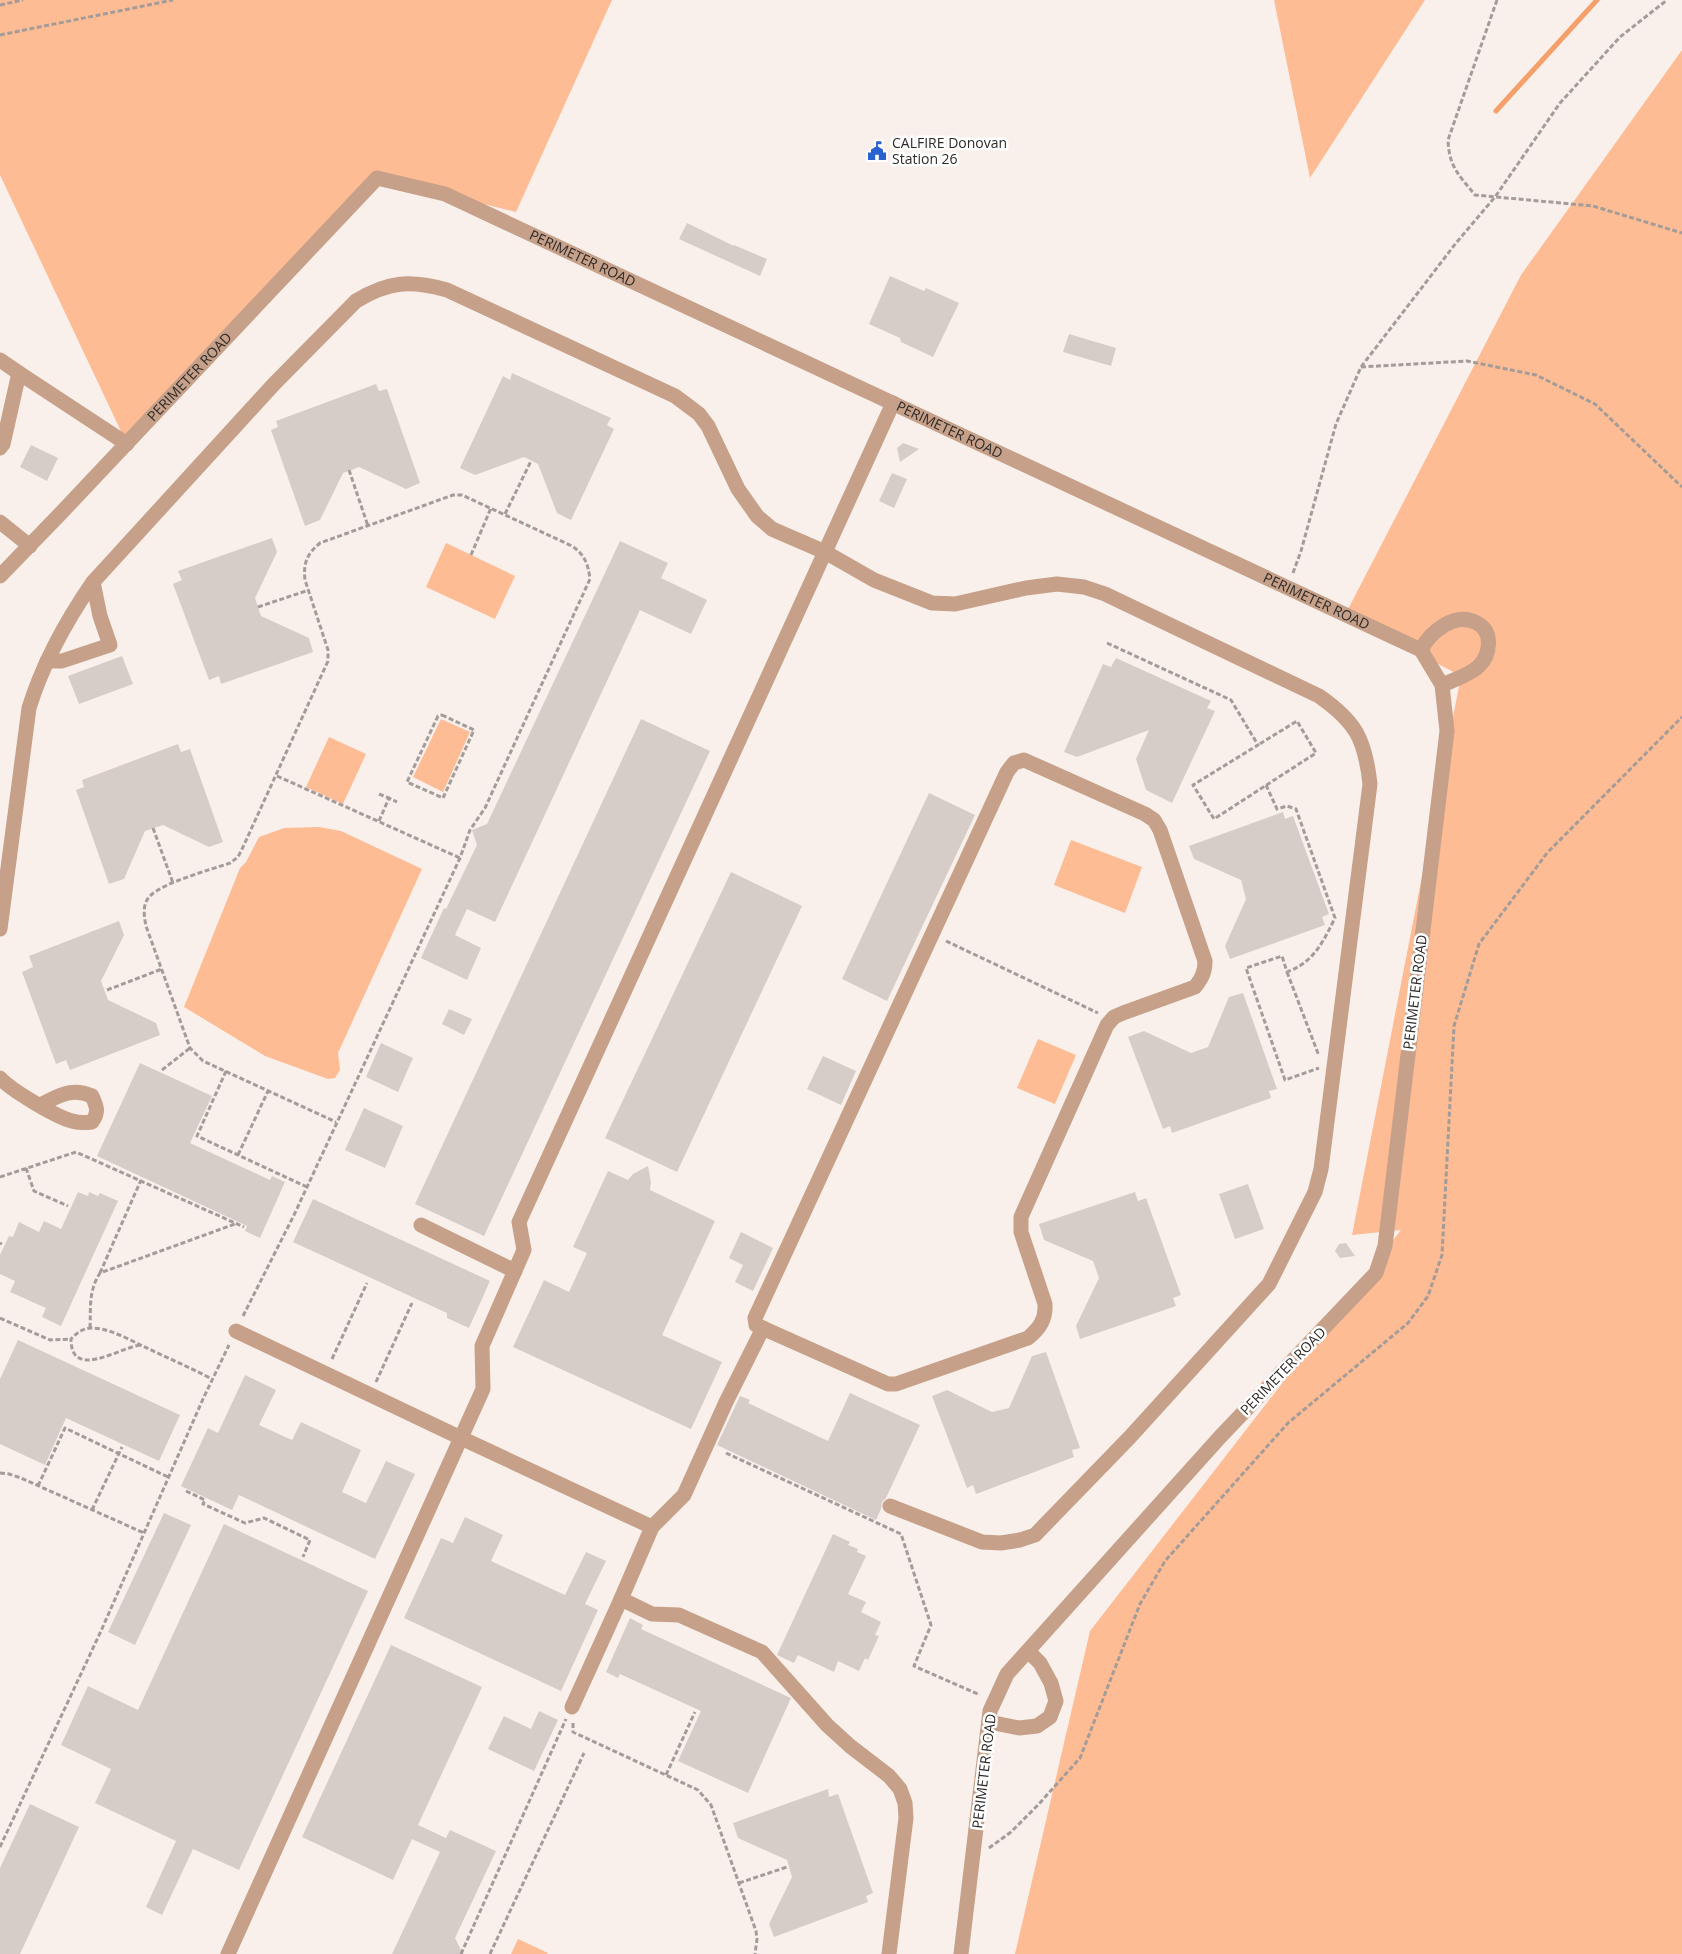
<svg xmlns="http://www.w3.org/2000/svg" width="1682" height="1954" viewBox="0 0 1682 1954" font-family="'Open Sans',sans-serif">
<rect width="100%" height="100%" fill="#faf0eb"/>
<path fill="#febc95" d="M0,0h612l-96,212 -139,-34 -250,266 -127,-269z
M1274,0h151l-115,178z
M1682,50v1904h-667l75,-323 311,-401 -49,5 109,-559 -116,-61 176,-340z
M446,543l69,33 -20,43 -69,-32z
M441,719l29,13 -27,60 -30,-15z
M329,737l37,17 -23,50 -37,-17z
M319,827l22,4 81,38 -84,184 2,17 -5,8 -7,1 -63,-23 -81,-49 56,-139 6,-6 13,-25 25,-9z
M1071,840l71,27 -17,46 -71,-28z
M1038,1039l38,16 -21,49 -38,-16z
M518,1939l30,14 -1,1h-36z"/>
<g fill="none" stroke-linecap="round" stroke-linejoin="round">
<path stroke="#f5a06b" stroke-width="5" d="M1496,111l101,-111"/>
</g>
<path fill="#d6cdc8" d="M687,223l47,23v-1l33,14 -7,17 -81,-37z
M890,276l34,15 2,-3 33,15 -26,54 -32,-15 -1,-4 -31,-14z
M1069,334l47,14 -5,18 -48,-14z
M512,373l99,45 -4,7 7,4 -43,91 -14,-7 -19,-49 -14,-7 -49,18 -15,-7 43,-92 7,4z
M376,384l3,7 8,-2 33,94 -14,6 -47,-22 -16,6 -23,47 -15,6 -34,-96 7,-3 -2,-6z
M903,443l16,6 -19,13 -3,-14z
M31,445l27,13 -11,23 -27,-14z
M892,473l15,6 -13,29 -15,-7z
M272,538l5,14 -22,46 6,18 48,22 4,14 -92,32 -2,-8 -10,4 -36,-96 9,-4 -4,-9z
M620,541l48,22 -7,15 46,22 -16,34 -51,-24 -145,312 -28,-13 -12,26 26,13 -14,32 -46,-22 23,-50 2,1 31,-64 -5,-15 15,-6z
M122,656l11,28 -54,20 -11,-28z
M1116,658l95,43 -4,7 8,3 -43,92 -26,-13 -10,-31 13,-29 -72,27 -13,-5 39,-88 8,3z
M641,719l69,32 -226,485 -69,-32z
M178,744l3,8 9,-3 33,93 -14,5 -46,-22 -18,6 -21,48 -15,5 -33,-94 8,-3 -2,-7z
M929,793l46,22 -88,186 -45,-22z
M1283,812l2,7 8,-3 36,98 -7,3 3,8 -95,34 -5,-13 21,-47 -5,-19 -47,-21 -5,-13z
M731,872l71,34 -125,266 -72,-34z
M119,921l5,14 -23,46 7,19 48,23 4,12 -90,35 -4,-10 -10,4 -34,-92 11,-5 -4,-11z
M1243,993l34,96 -8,2 2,7 -99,35 -2,-7 -7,3 -35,-92 16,-6 47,22 17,-6 21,-50z
M449,1009l23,10 -8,16 -22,-11z
M381,1043l32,15 -15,34 -32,-15z
M823,1056l33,15 -15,34 -34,-16z
M140,1063l72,33 -22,47 80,37 2,-4 13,6 -25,56 -15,-7 2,-5 -150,-70z
M364,1108l39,18 -18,42 -40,-18z
M648,1166l3,16 -1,8 65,31 -53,114 60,27 -31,67 -178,-82 31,-67 25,12 18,-39 -14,-6 35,-76 20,9 5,-6z
M1248,1184l16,45 -29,10 -16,-45z
M78,1192l10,4 1,-4 9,4 2,-3 18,8 -57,125 -19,-9 4,-9 -36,-16 5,-11 -15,-7v-19l9,-19 4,1 6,-15 20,10 5,-11 17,8z
M1135,1192l3,9 8,-3 35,97 -8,3 3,8 -96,33 -4,-13 23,-48 -6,-17 -49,-21 -5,-16z
M313,1199l177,82 -21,47 -22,-10v-5l-154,-71z
M741,1232l32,16 -20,43 -18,-9 8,-17 -14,-7z
M1346,1243l9,13 -15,2 -5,-7 4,-7z
M18,1340l162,75 -21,46 -93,-43 -21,47 -45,-21v-65z
M1046,1352l34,96 -8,2 2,7 -98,37 -3,-9 -6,3 -35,-92 15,-6 45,22 17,-4 23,-52z
M245,1375l31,15 -17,35 33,15 9,-18 60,28 -19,42 24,11 20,-42 29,13 -40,85 -136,-64 -7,15 -51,-24 27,-58 10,5z
M850,1393l70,32 -34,73 -4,4 -1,7 -5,11 -159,-75 23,-49 10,4 -2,3 80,38z
M164,1513l27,12 -56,120 -27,-13z
M465,1517l38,18 -12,26 74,34 21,-43 20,9 -21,43 13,6 -37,81 -157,-73 37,-80 12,5z
M224,1524l144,67 -129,279 -46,-21 -31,66 -16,-8 30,-66 -81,-38 16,-34 -50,-24 27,-59 50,24z
M833,1534l17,8 -2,3 10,4 -1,3 9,4 -18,38 18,8 -5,10 20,10 -6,13 4,1 -11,24 -3,-2 -6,13 -21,-10 -4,11 -36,-17 -4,8 -17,-8z
M630,1618l13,7 -2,4 150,69 -43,95 -70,-32 23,-50 -81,-37 -2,4 -12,-6z
M391,1645l91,42 -64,138 28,13 4,-8 46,21 -41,87 8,16h-71l48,-102 -28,-13 -19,41 -91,-43z
M539,1711l19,9 -24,51 -46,-22 16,-33 27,13z
M828,1789l1,8 9,-3 35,99 -7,3 2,6 -94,35 -5,-13 23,-47 -5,-17 -49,-22 -5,-15z
M30,1804l49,23 -59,127h-20v-86z"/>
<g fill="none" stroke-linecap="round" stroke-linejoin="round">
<path stroke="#a39c98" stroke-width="3" stroke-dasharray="5 2.5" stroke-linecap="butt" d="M1497,0l-49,140c1,27 11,35 27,55l118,11 89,27
M0,5l23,-5
M0,35l173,-35
M1361,367l106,-6 69,14 59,29 87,83
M349,470l19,56
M505,514l26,-53
M471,555l20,-47
M1293,573l8,-22 35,-127 25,-57 95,-124 39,-46 65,-94 60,-66 47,-37
M258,607l51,-17
M1107,643l124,57 27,45 -65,40 21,34 102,-66 -19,-32 -39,24
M442,715l32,15 -31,68 -36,-16 31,-66z
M277,776l183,82
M1266,785l11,24 10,-3 9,3 39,109c-12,24 -21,44 -48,54l-5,-16 -36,12 39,112 34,-12
M379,794l10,4
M379,821l10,-23 8,4
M153,828l20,55
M946,941l152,72
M1287,972l32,84
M107,990l55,-21
M162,1070l28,-22
M226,1071l-29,65 110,51
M238,1155l30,-64
M26,1168l8,23 34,15
M0,1177l76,-25 168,75
M0,1243l2,1
M100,1273l41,-93
M243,1316l51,-101 166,-357 10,-28 15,-22 105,-229c-2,-15 -5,-24 -18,-33l-110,-51h-9l-133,48c-13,11 -17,20 -15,37l23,70v11l-85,186 -5,10 -8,6c-20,7 -66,19 -80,33 -8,8 -6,20 -4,30l44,122 13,13 133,61
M0,1318l50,22 21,-1
M90,1328c1,-20 -2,-36 10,-55l135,-49
M140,1345c-23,4 -69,35 -69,-6 6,-6 10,-10 20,-11 20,0 40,13 58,21 21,10 42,19 63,30
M332,1359l35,-76
M376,1382l36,-79
M726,1453l175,81 30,91 -17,41 66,29
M0,1473l9,1 12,4 123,55
M38,1486l27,-58 103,49
M186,1491l19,9 -2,4 42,19 19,-5 46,22 -7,17
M92,1510l30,-63
M573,1723v9l125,58 13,15 45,126 1,8 -2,15
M666,1775l29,-63
M0,1847l101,-216 102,-232 26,-54
M989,1848l22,-16 27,-27 42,-47 60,-154 25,-43 123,-138 120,-100 20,-27 14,-41 12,-229 25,-82 68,-91 135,-136
M739,1883l48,-16
M461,1954l105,-235
M490,1954l94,-201"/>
<g stroke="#c6a089" stroke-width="15">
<path d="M0,360l19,13"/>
<path d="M0,448l3,-4 16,-71 108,71"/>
<path d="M0,522l30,24"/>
<path id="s1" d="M0,576l62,-64 315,-334 68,16 976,456 21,35 5,46 -62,515 -9,27 -156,164 -213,237 -17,37 -29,243"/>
<path d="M1421,650c9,-18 34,-39 56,-27 17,9 13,32 2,43 -9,9 -26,14 -37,19"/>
<path d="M47,661h15l48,-16 -10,-29 -7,-34"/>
<path d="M1024,760l121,54 9,6 6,10 45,131c0,11 -3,17 -10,26l-72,26 -9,4 -7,8 -86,192v15l24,72c1,15 -5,24 -17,34l-132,46h-8l-132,-59 -1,-7 252,-546 7,-9z"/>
<path d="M0,929l29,-221c14,-45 37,-87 64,-126l181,-198 82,-83c33,-20 54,-21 91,-11l228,106 24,18 9,12 30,63 19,27 15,13 53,23 49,28 58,23 23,1 71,-16 31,-4 27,3 21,7 214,102c37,26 46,43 51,88l-49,385 -6,23 -46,92 -139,153 -95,98 -15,5 -19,3 -19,-1 -92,-36"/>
<path d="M0,1078c11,12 56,39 72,43 7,2 13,2 20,1 7,-10 5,-15 0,-26 -21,-9 -33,0 -52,9"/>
<path d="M421,1225l94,46"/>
<path d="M236,1331l225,107 191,89 -31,72 31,15 27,1 83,37 65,73 23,21 39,30 11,13 5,14 1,15 -17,136"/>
<path d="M652,1527l32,-32 42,-93 37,-74"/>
<path d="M572,1707l49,-108"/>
<path d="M989,1722l30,6 18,-2 13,-9 6,-16 -5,-18 -11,-20 -12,-12"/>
<path d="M228,1954l255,-565 -1,-43 42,-96 -5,-28 374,-819"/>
</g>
</g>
<defs>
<g id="civic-bare" transform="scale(1.5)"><path d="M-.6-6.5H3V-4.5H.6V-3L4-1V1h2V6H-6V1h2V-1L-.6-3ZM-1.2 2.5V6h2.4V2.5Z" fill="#2a62d0" stroke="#fff" stroke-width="2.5" paint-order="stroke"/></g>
</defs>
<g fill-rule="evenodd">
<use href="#civic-bare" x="877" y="151"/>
</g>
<g text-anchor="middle" stroke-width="5" stroke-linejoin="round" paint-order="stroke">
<g font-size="14" fill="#2e2b29" stroke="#fff" text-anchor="start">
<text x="892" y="148">CALFIRE Donovan<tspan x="892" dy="16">Station 26</tspan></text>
</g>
<g font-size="14" fill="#2e2b29" stroke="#fff">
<text dy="5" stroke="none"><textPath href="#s1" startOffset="770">PERIMETER ROAD</textPath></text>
<text dy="5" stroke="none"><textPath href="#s1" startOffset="275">PERIMETER ROAD</textPath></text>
<text dy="5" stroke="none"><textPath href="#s1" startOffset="1175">PERIMETER ROAD</textPath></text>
<text dy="5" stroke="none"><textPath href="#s1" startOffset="1580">PERIMETER ROAD</textPath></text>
<text transform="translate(1415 992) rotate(-83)" y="5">PERIMETER ROAD</text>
<text transform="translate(1283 1371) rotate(-46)" y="5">PERIMETER ROAD</text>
<text transform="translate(984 1771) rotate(-83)" y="5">PERIMETER ROAD</text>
</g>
</g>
</svg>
